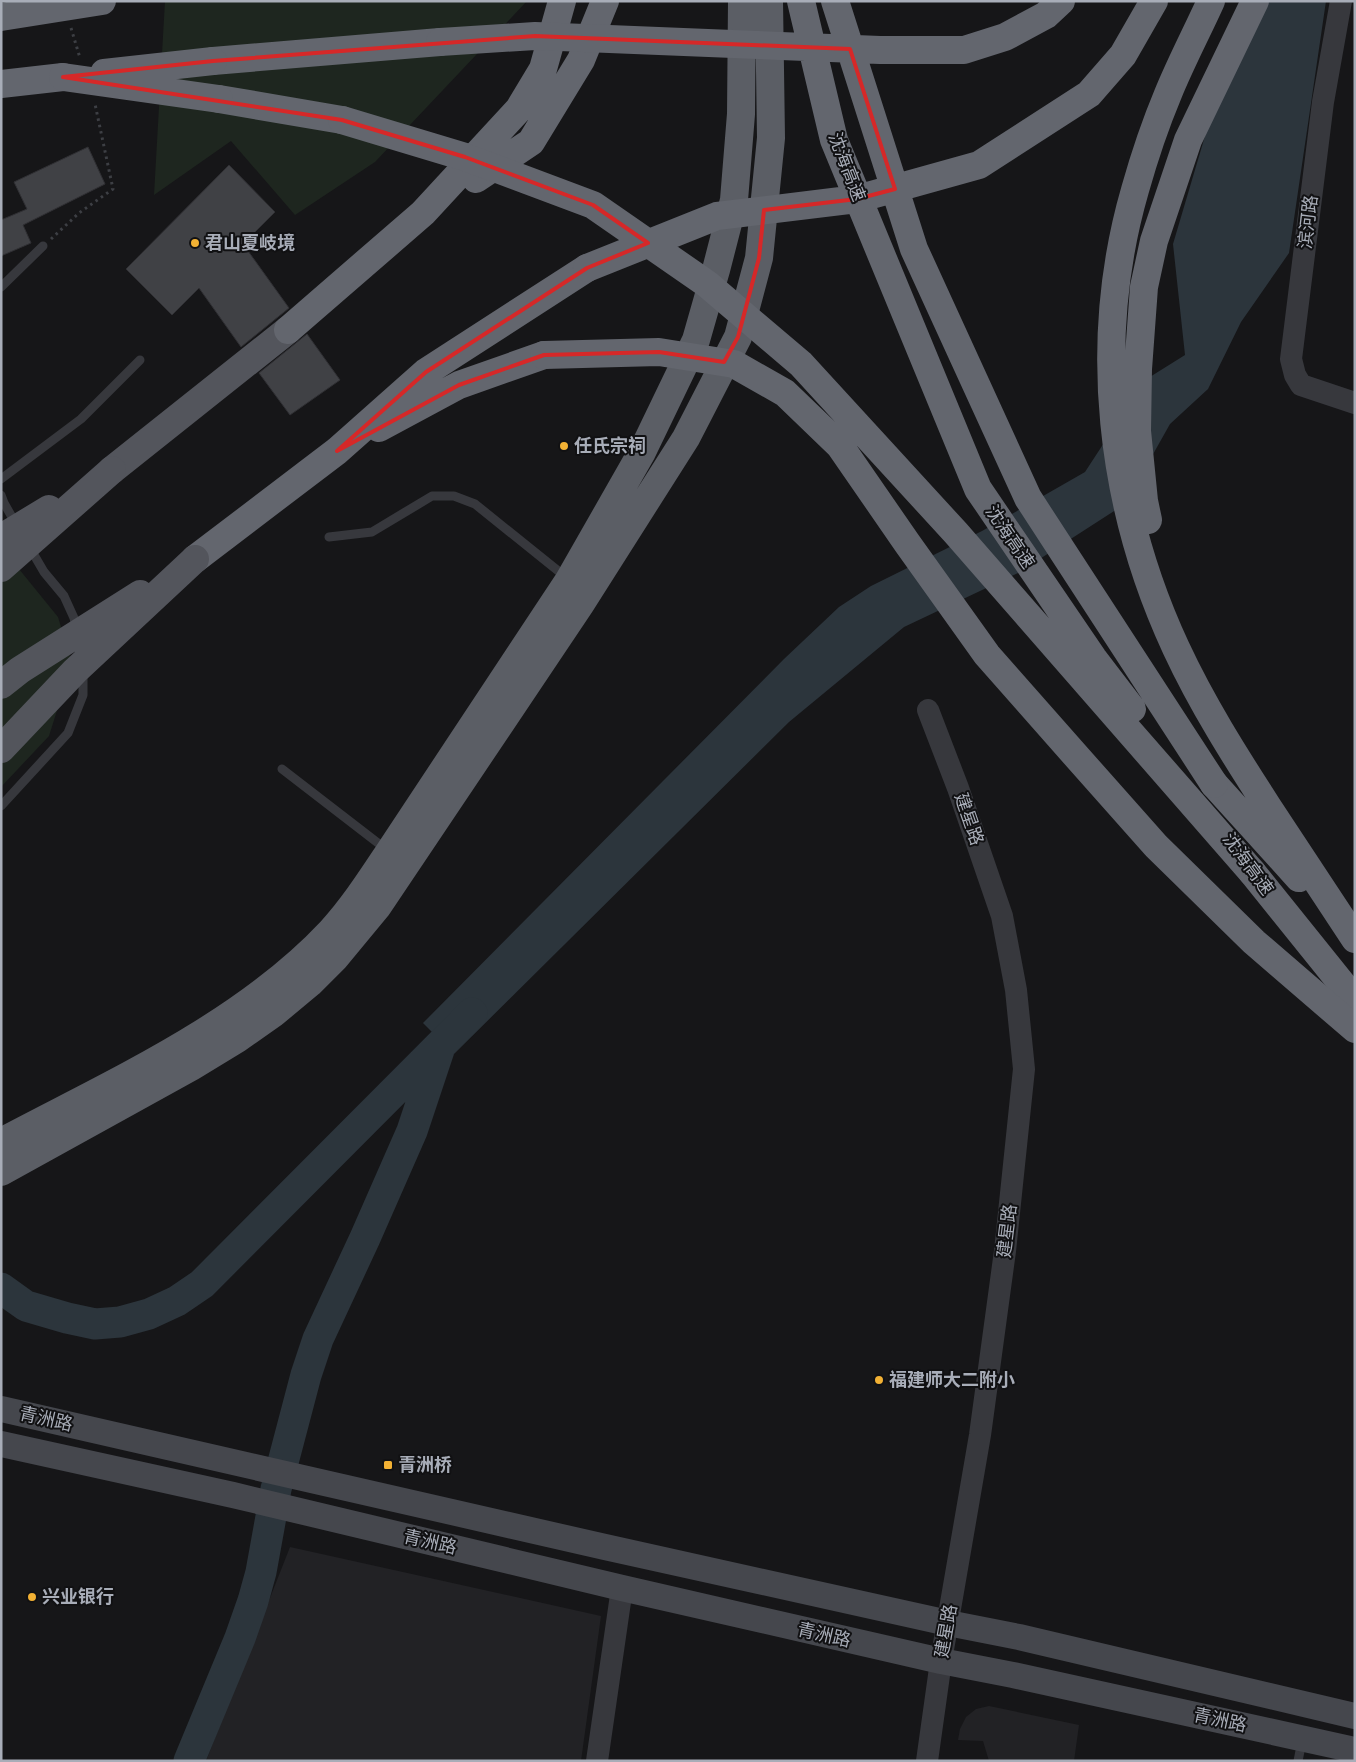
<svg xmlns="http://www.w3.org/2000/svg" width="1356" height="1762" viewBox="0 0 1356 1762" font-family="'Titillium Web','Noto Sans SC',sans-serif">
<rect width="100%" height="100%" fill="#161618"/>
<path fill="#222225" d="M290,1547l311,69 -20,145h-375z
M989,1706l90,19 -5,36h-85l-6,-20 -25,-1 2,-11 6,-12 10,-8z"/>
<path fill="#1e261f" d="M165,1h362l-152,161 -80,53 -64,-74 -77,54z
M6,553l52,64 14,46 -23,73 -48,51v-231z"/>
<path fill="#2c353c" d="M1245,1h81l-37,252 -48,69 -33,67 -38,35 -45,80 -107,69 -114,54 -115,95 -335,332 -31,-31 361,-364 55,-52 32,-21 111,-55 103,-59 60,-92 40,-25 -12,-111z"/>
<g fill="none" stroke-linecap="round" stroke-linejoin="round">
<path stroke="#2c353c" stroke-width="31" d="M1,1288l25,18 41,12 28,6 25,-2 29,-8 28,-13 25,-17 270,-271
M189,1761l51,-123 13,-37 8,-29 15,-83 30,-114 12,-36 47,-101 47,-107 27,-81"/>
</g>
<path fill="#404145" stroke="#303034" d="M88,147l17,37 -82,41 8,18 -30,13v-36l26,-11 -13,-27z
M229,165l46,47 -32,32 46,64 -48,39 -42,-59 -27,27 -46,-46z
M307,334l33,46 -50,35 -31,-42z"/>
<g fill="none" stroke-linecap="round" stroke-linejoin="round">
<path stroke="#3d3f44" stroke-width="3" stroke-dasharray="2.5 4" stroke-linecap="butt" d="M71,28l9,30
M51,239l28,-26 34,-24 -18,-85"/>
<path stroke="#37383d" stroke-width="9" d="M1,287l42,-41
M1,479l80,-60 59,-59
M1,495l3,8 13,23
M329,537l43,-5 60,-36h22l21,8 92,74
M30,548l14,24 20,24 10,22 3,13
M282,769l105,81
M1,806l67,-73 15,-38v-24
M1298,1761l4,-20"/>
<path stroke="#37383d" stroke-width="22" d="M1341,1l-18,101 -32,257 4,16 6,10 54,18
M597,1761l25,-173
M927,1761l14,-100 39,-226 25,-184 19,-182 -8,-79 -14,-74 -44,-128 -30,-78"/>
<path stroke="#45474d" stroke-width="26" d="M1,1409l604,138 343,76 71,14 336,79
M1,1444l232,51 389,93 319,73 72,14 342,75"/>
<path stroke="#53555c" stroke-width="28" d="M112,470l176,-140"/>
<path stroke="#5b5e65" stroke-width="28" d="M1,1142c113,-60 242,-117 330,-211 22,-24 40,-52 58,-79l180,-272 73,-128 54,-112 20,-70 18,-70 7,-86 1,-113
M1,1172l190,-105 46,-28 37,-26 36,-30 25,-25 43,-52 202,-301 106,-167 52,-101 21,-79 12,-120 -2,-137"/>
<path stroke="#63666e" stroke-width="28" d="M1211,1c-14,31 -30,61 -43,93 -13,31 -24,64 -33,96 -44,152 -25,316 41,458 26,56 59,108 92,159 29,44 58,88 87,132
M213,61l227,-19
M1,84l62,-7
M219,99l123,21
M476,179l55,-37 50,-82 24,-59
M288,330l135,-117 96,-104 24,-40 19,-68
M379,428l80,-43 85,-30
M1148,520l-4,-19 -7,-70 1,-62 6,-82 10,-46 34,-101 67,-139
M195,559l142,-108 89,-79 161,-104
M1214,784l85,94
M1252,872l103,128"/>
<path stroke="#53555c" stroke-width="28" d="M1,538l48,-29
M1,568l111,-98
M1,685l19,-15 120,-76
M1,749l74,-78 120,-112"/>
<path stroke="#63666e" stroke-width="28" d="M801,1l33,139 144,349 115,169 39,51
M835,1l79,248 114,249 186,286
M1,17l101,-16
M440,42l95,-6 345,14h84l41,-13 41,-22 15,-14
M104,73l109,-12
M63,77l156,22
M342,120l123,37 128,48 114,79 94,80 155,169 296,339
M587,268l130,-52 140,-17 122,-34 110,-71 34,-39 31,-54
M544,355l115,-3 75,12 51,29 55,53 67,97 80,112 90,102 79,89 98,96 101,87"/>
</g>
<path fill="none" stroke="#d62828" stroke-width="4" stroke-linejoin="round" d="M535,36l315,13 45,140 -38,10 -93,11 -5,48 -21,79 -14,25 -65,-10 -115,3 -85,30 -122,66 89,-79 161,-104 61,-25 -55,-38 -128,-48 -123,-37 -279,-43 150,-16z"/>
<g fill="#f2b134" stroke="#111113" stroke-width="2">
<circle cx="195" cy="243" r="5"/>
<circle cx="564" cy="446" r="5"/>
<circle cx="879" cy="1380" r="5"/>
<rect x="383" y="1460" width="10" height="10" rx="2.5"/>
<circle cx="32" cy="1597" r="5"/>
</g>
<g text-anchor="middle" stroke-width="4" stroke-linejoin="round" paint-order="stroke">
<g font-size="18" fill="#a8adb8" stroke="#111113">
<text transform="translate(847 167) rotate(69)" y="6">沈海高速</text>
<text transform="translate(1308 222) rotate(-83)" y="6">滨河路</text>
<text transform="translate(1010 537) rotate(56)" y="6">沈海高速</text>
<text transform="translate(969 819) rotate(71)" y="6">建星路</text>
<text transform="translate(1248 864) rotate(54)" y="6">沈海高速</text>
<text transform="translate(1007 1231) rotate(-83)" y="6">建星路</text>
<text transform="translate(46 1419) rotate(13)" y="6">青洲路</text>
<text transform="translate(430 1542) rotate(13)" y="6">青洲路</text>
<text transform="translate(946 1631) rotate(-80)" y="6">建星路</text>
<text transform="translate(824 1635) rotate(13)" y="6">青洲路</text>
<text transform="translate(1220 1720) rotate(12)" y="6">青洲路</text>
</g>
<g font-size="18" font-weight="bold" fill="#a8adb8" stroke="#111113" text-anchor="start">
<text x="205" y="249">君山夏岐境</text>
<text x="574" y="452">任氏宗祠</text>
<text x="889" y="1386">福建师大二附小</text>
<text x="398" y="1471">青洲桥</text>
<text x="42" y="1603">兴业银行</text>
</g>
</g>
<rect width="1356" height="1762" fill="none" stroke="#a8adb8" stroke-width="5"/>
</svg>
